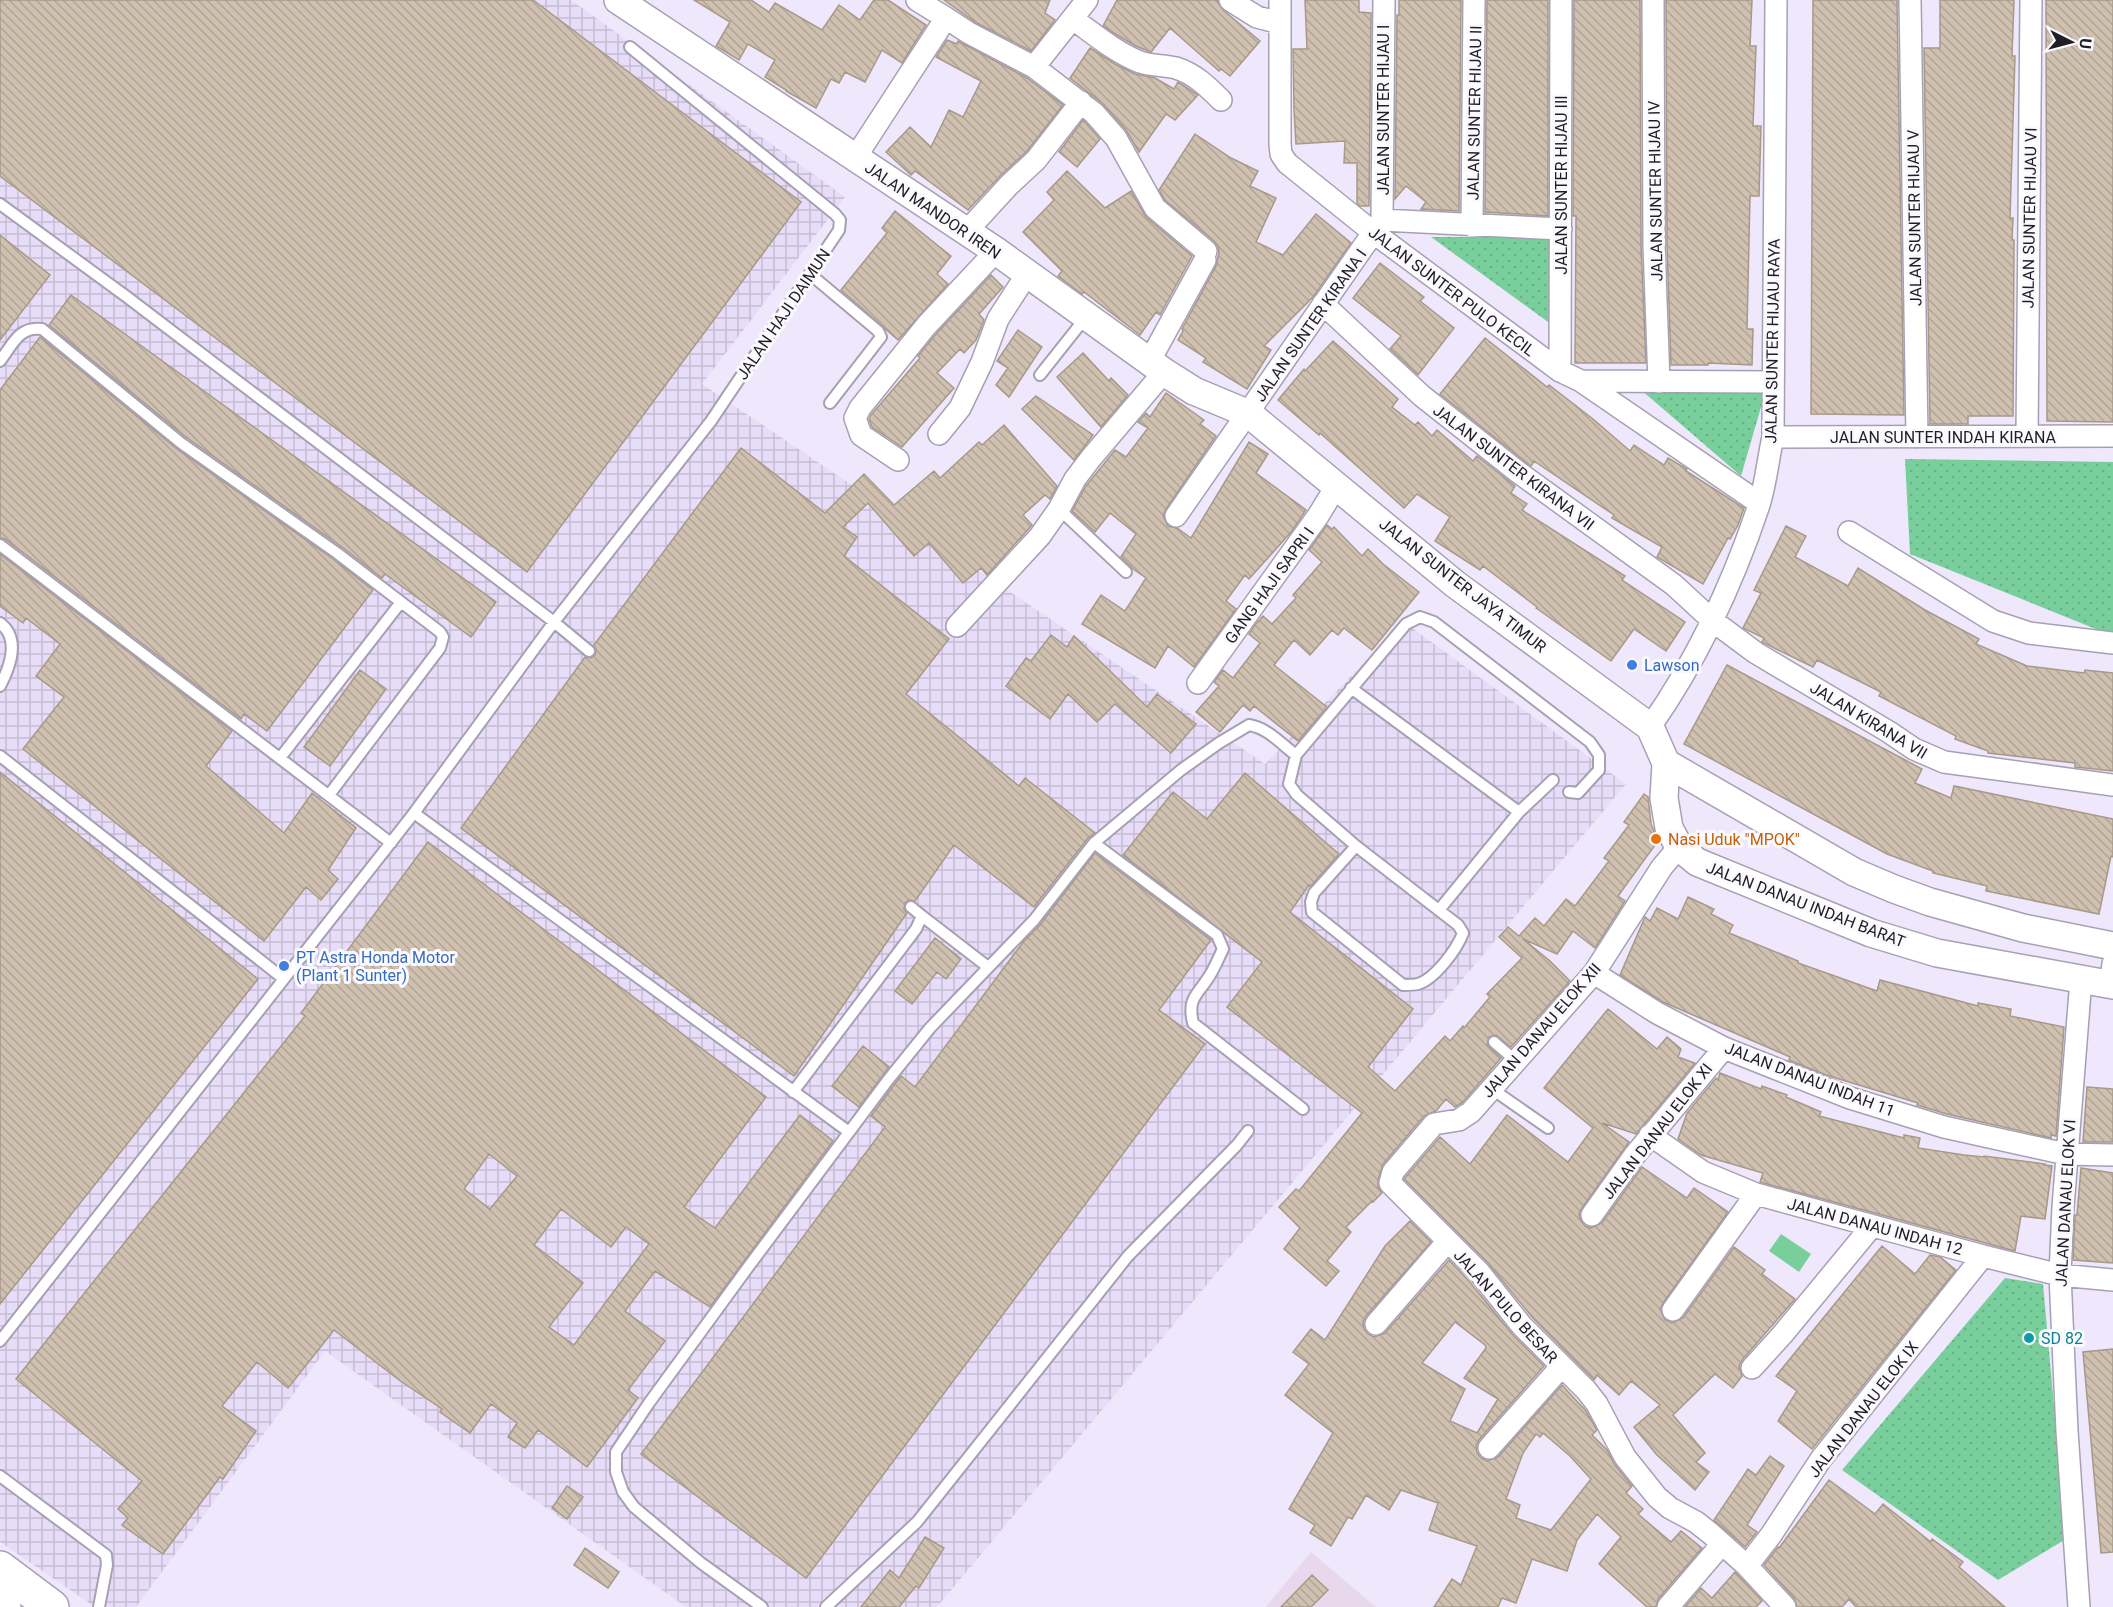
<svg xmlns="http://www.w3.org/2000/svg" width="2113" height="1607" viewBox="0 0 2113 1607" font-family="Roboto,sans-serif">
<defs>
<pattern id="industrial-grid" width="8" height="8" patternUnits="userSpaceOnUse" patternTransform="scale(1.5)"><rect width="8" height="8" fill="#e7ddf8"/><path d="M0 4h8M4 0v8" fill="none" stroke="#c6bdd4"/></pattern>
<pattern id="grass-dots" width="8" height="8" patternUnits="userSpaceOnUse" patternTransform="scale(1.5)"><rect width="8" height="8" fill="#79cf9c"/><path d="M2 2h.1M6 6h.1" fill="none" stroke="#68b186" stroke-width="1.8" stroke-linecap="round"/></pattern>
<pattern id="building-back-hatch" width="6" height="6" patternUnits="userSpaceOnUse" patternTransform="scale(1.5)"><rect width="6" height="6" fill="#cfc0b0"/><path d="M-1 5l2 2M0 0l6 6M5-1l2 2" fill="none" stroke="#b1a597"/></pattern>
</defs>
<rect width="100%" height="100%" fill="#efe8fc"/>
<path fill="#e8d8eb" d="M1311,1552l65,55h-110z"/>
<path fill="url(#industrial-grid)" d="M0,0h571l274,197 -143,187 563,380 139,-142 222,162 -689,823h-251l-361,-256 -189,256h-41l-95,-65z"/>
<path fill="url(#grass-dots)" d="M1431,237h123l1,90z
M1640,389l126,1 -25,86z
M1905,459l208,3v174l-203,-82z
M2005,1278l38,6 23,255 -68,41 -156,-110z"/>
<path fill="#79cf9c" d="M1781,1234l30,20 -12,18 -30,-21z"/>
<path fill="url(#building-back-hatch)" stroke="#a79989" stroke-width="1.5" fill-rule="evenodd" d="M0,0h533l268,202 -274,370 -527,-396z
M694,0h57l18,12 6,-9 47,27 17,-25 21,15 14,-20h14l38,25 -24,38 -20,-13 -17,32 -20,-10 -6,11 -8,-4 -15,29 -30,-17v-1l-21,-13 10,-17 -27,-16 -9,16 -23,-14 14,-24z
M944,0h106l-5,13 10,7 -24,31 -56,-29z
M1117,0h100l6,10 37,31 -30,35 -9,-7 -2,2 -49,-43 -19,24 -15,-6 -24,-14 -9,-6z
M1305,0h54v12l12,1 -2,193h-9l-3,-3v-40h-13l1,-22 -49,3 -2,-34 -1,-61h14z
M1399,0h62l-2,211 -38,-2 5,-7 -20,-16 -11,13 2,-184h2z
M1487,0h61v216l-63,-4z
M1574,0h66l1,245 5,118h-71l1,-147h-3z
M1666,0h86l-2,46h6l-3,80h8l-2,70h-9l-3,133h6l-1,36 -44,-2v2h-37l-4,-120z
M1813,0h84l7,415 -93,-1z
M1940,0h74l-2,56h3l-5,162h3l-1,22h2l-1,176h-45v8h-38l-6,-376h16z
M2046,0h67v422l-66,-1z
M947,40l10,4 1,-3 69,37 36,27 -36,46 -27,25 -32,34 -53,-39 -4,4 -25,-23 24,-25 21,20 18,-37 14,7 18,-36 -45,-24z
M1090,48l25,16 20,10 20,4 19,11 4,-7 20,13 -23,25 -9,-6 -27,38 -13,-22 -23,-26 -33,-26z
M1083,120l17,19 -23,28 -18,-15z
M1195,134l36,24 27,13 -8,15 26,12 -20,44 27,13 33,-41 35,29 -38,54 -49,49 7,4 -24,39 -44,-27 3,-4 -28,-18 5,-9 -1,-2 34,-63 3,-13 -1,-7 -4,-5 -49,-41 -6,-10z
M1067,171l38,37 26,-17 15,26 46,39 -32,59 -4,-3 -16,23 -56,-43 -2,2 -24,-18 4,-5 -39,-39 31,-32 -7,-8z
M895,211l56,45 -14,18 11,10 -50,56 -57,-50 46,-57 -5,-5z
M0,235l50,40 -50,65z
M1380,263l44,34 -4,4 34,27 -36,47 -28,-26 11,-13 -48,-38z
M991,275l12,12 -24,27 5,6 -8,20 -12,13 -4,-4 -23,24 17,15 -52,59 -30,-20 -3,-8 2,-4 49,-57 -2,-2 18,-22z
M71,295l425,307 -25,35 -86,-63 -3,4 -40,-31 -156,-110 -137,-112z
M1018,330l24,17 -33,50 -13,-12 12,-17 -11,-7z
M40,337l137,112 156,110 40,31 -106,141 -23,-17 -3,5 -236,-180 -5,-1v-148z
M1485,338l62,49 2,-2 44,34 37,32 4,-6 30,20 4,-7 19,11 -1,2 58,37 -6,17 -8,14 -2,-1 -25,46 -46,-27 5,-10 -50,-29 2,-3 -80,-54 -3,5 -91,-72z
M1333,341l65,58 -6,8 23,18 3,-3 14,14 5,-6 36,31 4,-5 38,30 -4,7 16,11 -5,6 103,66 -3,4 63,42 -19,29 -32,-22 -23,32 -75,-53 1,-1 -54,-41 -3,4 -45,-29 15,-24 -33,-23 -13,14 -84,-75 -1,2 -41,-35 26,-31 1,2z
M1083,353l26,28 2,-3 17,17 -27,32 -44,-50z
M1166,393l38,27 -4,4 16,12 -50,73 -3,7 5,10 9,2 14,10 58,-96 19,12 -12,19 50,37 -14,21 -43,48 -4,-4 -19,26 10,8 -42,58 -26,-21 -13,22 -73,-44 19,-29 24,16 21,-33 -13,-9 -12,-12 15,-23 -26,-21 -15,19 -23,-21 14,-25 29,-36 11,7 22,-29 -10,-6 8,-9 4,4z
M1036,396l57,39 -19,25 -52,-51z
M1004,425l53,61 -7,13 -5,-4 -22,20 9,10 -45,50 -6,-7 -18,15 -34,-40 -15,13 -46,-53 -25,24 14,10 -13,19 105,83 -43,55 113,92 6,-8 70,55 -7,5 -54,69 -80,-62 -39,56 -6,-1 -4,3 -1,6 3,4 -113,163 -333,-248 124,-171 6,1 4,-3 1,-6 -2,-4 147,-197 84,65 39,-39 30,31 40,-34 6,7 39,-36 3,3z
M1327,525l5,4 2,-2 28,29 6,-7 15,15 36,28 -47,58 -28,-22 -6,7 -6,-5 -22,25 -16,-15 -20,25 53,42 -29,34 -44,-35 -4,5 -7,-6 -23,27 -24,-20 23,-26 -5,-4 9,-12 10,8 27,-35 -11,-9 6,-9 8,-9 9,8 24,-26 -3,-3 29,-33 -13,-12z
M1786,526l20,10 -11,21 53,29 10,-18 67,42 54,29 -3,5 51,22 57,7 1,-3 28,3v98l-38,-4v-4l-87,-10v-2l-33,-12 1,-3 -77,-40 2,-4 -64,-32 -4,7 -51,-25 2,-4 -21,-10 18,-35 -7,-3z
M0,554l232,177 -26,35 78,67 28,-40 44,35 -28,42 10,9 -17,21 -15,-13 -42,54 -241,-192 41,-52 -28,-21 24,-32 -34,-26 -3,5 -23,-17z
M1051,635l16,12 7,-11 73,71 10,-13 39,30 -25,29 -56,-49 -18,18 -29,-28 -18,25 -44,-33 20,-28 5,3z
M1727,665l195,104 -7,14 36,15 3,-12 159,33v38l-2,-1 -12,58 -113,-23 1,-5 -54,-13v-2l-46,-17 -203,-110z
M360,670l26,19 -56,77 -26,-19z
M0,772l258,207 -258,325z
M1245,773l94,81 -28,32 -2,-1 -19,27 123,97 -45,58 27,24 50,-55 5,5 13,-15 1,2 26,-31 -3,-3 35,-36 -23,-21 9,-10 11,9 16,-18 9,8 22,-27 9,7 34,-45 -5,-3 25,-33 -5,-3 20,-28 4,3 3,27 7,17 -40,55 7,5 -30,47 -22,-17 -16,23 -34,-15 27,22 20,20 -59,66 -15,-12 -7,2 -2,8 14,13 -38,44 -8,5 -9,-8 -10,12 -12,5 -41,48 -5,16v7l4,6 -9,9 -1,-1 -26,26 5,5 -24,29 12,10 -13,15 -42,-37 16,-21 -21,-21 17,-18 3,2 63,-78 -135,-106 35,-45 -139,-107 50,-63 34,27z
M428,842l338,255 -82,110 31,21 85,-113 33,26 -123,166 -55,-36 -30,40 40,30 -37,49 10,8 -51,69 -49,-37 -13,18 -17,-11 9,-14 -26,-19 -21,29 -30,-21 2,-3 -43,-29 -65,-50 -46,58 -31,-26 -35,44 34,25 -33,48 -3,-2 -57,77 -41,-29 6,-7 -10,-9 24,-28 -126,-102 289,-363 -4,-3zM489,1154l28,22 -27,33 -26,-20zM561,1209l50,38 15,-20 23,17 -75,101 -25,-18 34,-44 -49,-38z
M1095,853l116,87 -52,70 46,34 -399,534 -165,-124 244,-327 -14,-11 23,-31 7,-9 14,11 109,-146 16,-16z
M1688,897l26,12 -3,5 22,11 -4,8 69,28v2l79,28 3,-11 98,26v-3l33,6 -1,7 54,11 -8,109 -5,-1v3l-104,-24 -30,-9 1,-2 -92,-28 -37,-15 1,-3 -127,-55 -43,-27 25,-58 5,4 7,-13 21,11z
M935,938l26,21 -15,20 -9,-7 -25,32 -17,-13z
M1608,1009l49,40 10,-12 14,12 -3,8 17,6 -59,71 -34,-11 27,19 -47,66 -3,6 2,7 4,5 6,2 11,-5 40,-56 45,31 7,-10 34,24 -65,91 -3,6 5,11 7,3 11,-5 51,-71 31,23 -3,4 33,25 -52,60 -4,7 3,10 -9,12 -18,-14 -42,41 32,38 -9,9 13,10 -14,18 -38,-35 -23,-28 26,-22 -29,-24 -12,14 -22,-20 -3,5 -62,-63 -44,-54 -84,-84 36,-42 30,27 37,-49 61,47 25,-34 -49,-40z
M863,1046l26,21 -30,40 -27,-21z
M1720,1073l41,16 1,-3 25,9 -1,2 35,15 -2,4 85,22v-3l16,3 -2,10 46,7 20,2v-1l61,8 -1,1 8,1 -7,53 -24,-3 -6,35 -255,-69 3,-9 -62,-18 -23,-16 9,-26 29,-35 2,2z
M2087,1087l26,2v53h-30z
M2081,1168l32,5v90l-40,-3 2,-45h2z
M1410,1221l21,21 -65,74 -3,6 1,7 4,5 6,3 11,-4 64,-73 20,21 43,53 32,32 -65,74 -3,6 1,7 4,5 6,3 11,-4 64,-72 24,26 11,19 -5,5 15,15 8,15 17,21 -6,7 17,16 -5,5 33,28 10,-11 21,17 -44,51 -2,8h-9l-48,-43 22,-27 -24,-23 -20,26 -10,31 -35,-12 -16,44 -14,-5 -4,9h-64l18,-28 9,6 16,-39 -48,-16 9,-27 -37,-13 -12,20 -23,-15 -14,24 -4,-2 -17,29 -21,-13 5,-8 -26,-16 44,-76 -48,-38 24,-31 -16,-12 18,-23 14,11 60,-94zM1455,1322l30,23 1,3 -22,30 34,21 -21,34 -27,-12 15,-32 -43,-26zM1543,1433l27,23 21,23 -40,51 -35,-12 4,-13 -14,-6 17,-46 13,-19 4,3z
M1882,1246l33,28 15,-19 10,2 16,13 -144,179 -34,-28 19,-30 -21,-15z
M2113,1349v203l-12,1 -18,-201z
M1770,1456l14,10 -37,59 10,7 -12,15 -31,-27 34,-51 8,6z
M1829,1480l46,34 8,-10 48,38 1,-3 31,23 -4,5 46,40h-149l-7,-8 -7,8h-45l-3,-9 -30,-33 14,-18 1,1z
M567,1486l16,11 -16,22 -15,-11z
M925,1537l19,11 -25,40 -3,-2 -17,21h-38l29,-37 9,8z
M585,1548l34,24 -11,16 -34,-23z
M1735,1572l27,29 -6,6h-71l16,-19 11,10z
M1312,1575l16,15 -17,17h-30z"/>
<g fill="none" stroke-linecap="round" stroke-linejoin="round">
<g stroke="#a7a0b3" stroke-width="14">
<path id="service" d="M0,204l127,93 427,325 35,29
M810,274l68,57 3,6 -51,66
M0,361c13,-17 19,-35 42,-32l139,114 156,110 103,79 3,5 -3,11 -111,147
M1040,375l46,-58
M1059,509l67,63
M0,545l391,298
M0,623c21,16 10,44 0,63
M1351,688l168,124 -80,98
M0,756l284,223
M280,758l121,-156
M1519,812l34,-32
M414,813l435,319
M1094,843l123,92 6,14c-4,8 -8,18 -13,26 -12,20 -23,22 -17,48l110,86
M1356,846l-42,47 -3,9 1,10 91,73c5,0 10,0 15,-1 17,-5 39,-35 45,-51l-5,-8 -102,-79 -59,-51 -8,-11 7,-29 110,-131 14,-7 14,5 156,120 9,13v15l-21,23 -9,-1
M911,907l11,9
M1494,1042l22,19
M1492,1089l56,39
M793,1092l123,-163 6,-13 66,51
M0,1341l414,-528 140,-191 157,-201 128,-191 1,-10 -5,-6 -205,-167
M0,1476l106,79 1,10 -8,42
M762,1607l-61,-44 -67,-56 -11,-15 -7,-20v-20l33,-49 97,-133 142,-190 42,-52 104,-108 60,-77 87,-73 38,-27 30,-18c19,3 32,19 47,30
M826,1607l91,-85 211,-266 109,-111 11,-14"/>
</g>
<g stroke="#a7a0b3" stroke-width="24">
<path id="minor" d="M1230,0l27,17 23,6
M1280,0v144l1,10 6,9 87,70 186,138 21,10 178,122
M1653,0l1,245 5,137
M1910,0l7,437
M946,18l23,15 65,34 60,46 22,25 39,70 51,43
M1073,19c21,15 42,33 67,43 11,4 24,3 36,6 19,6 32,19 45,32
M1034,67l53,-67
M855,158l91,-140 -29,-18
M1382,220l2,-220
M1472,226l2,-226
M966,232l43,-47 27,-25 45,-58
M1323,304l99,92 96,76 156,113 39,36 43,32 133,79 25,17 30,13 169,23
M1149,362l56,-102
M1560,371l1,-371
M1581,381l192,1
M939,434l21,-26 22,-46 16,-43 29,-45
M2027,436l4,-436
M1773,437l340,-1
M898,460l-37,-25 -6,-17 5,-10 66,-82 70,-75
M1176,516l206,-296 179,9
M1849,532l144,89 36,12 84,10
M957,626l83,-90 19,-27 16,-30 16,-21 73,-86
M1198,683l120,-167 19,-31
M1650,727c47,-67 83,-144 109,-222 7,-22 9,-46 14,-68l3,-437
M1679,847l-17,20 -68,106 -123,139 -12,8 -25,4 -41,48 -3,11 89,89 43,54 64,64 11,14 28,53 32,40 13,11 26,14 14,11 37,33 38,41
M1594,973l63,40 67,35 126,50 94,29 122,27 47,1
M2110,984l3,-20
M1650,1135l53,37 53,22 227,62 77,19 53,5
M1592,1215l42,-59 90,-108
M1673,1310l83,-116
M1376,1324l71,-82
M1752,1368l30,-33 90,-109
M1489,1448l72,-81
M1747,1566l24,-31 50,-76 162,-203
M1668,1607l54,-63
M2079,1607l-12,-176 -7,-156 3,-68 18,-228"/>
</g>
<g stroke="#a7a0b3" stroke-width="30">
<path id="tertiary" d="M618,0l378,251 168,121 30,19 55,23 206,170 195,143 16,36 -2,35 5,30 10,19 18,15 174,71 66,20 176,32
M1666,763l188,109 40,17 36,13 93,26 90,18"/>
</g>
<g stroke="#a7a0b3" stroke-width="36">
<path id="trunk" d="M0,1568l52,39"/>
</g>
<g stroke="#a7a0b3" stroke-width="36">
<path id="motorway" d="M0,1604l4,3"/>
</g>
<use href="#service" stroke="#fff" stroke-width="10"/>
<use href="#minor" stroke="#fff" stroke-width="21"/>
<use href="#tertiary" stroke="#fff" stroke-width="27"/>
<use href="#trunk" stroke="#fff" stroke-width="33"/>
<use href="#motorway" stroke="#fff" stroke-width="33"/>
</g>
<g fill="#3f7fe0" stroke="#faf9fd" stroke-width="2">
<circle cx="1632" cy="665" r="6"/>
<circle cx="284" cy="966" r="6"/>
</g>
<circle fill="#e8710a" stroke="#faf9fd" stroke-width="2" cx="1656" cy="839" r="6"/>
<circle fill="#0f9aa8" stroke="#faf9fd" stroke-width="2" cx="2029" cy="1338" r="6"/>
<g text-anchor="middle" stroke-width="6" stroke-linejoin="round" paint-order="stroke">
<g font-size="16" fill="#201d24" stroke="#faf9fd">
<text transform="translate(1383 110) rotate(-90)" y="6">JALAN SUNTER HIJAU I</text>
<text transform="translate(1474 113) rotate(-89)" y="6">JALAN SUNTER HIJAU II</text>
<text transform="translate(1561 185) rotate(-90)" y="6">JALAN SUNTER HIJAU III</text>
<text transform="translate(1655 191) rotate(-91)" y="6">JALAN SUNTER HIJAU IV</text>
<text transform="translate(933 210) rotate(34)" y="6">JALAN MANDOR IREN</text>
<text transform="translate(1914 218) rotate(-91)" y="6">JALAN SUNTER HIJAU V</text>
<text transform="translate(2029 218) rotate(-89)" y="6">JALAN SUNTER HIJAU VI</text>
<text transform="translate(1452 291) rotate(37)" y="6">JALAN SUNTER PULO KECIL</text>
<text transform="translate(783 314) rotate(-56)" y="6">JALAN HAJI DAIMUN</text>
<text transform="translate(1310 325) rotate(-55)" y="6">JALAN SUNTER KIRANA I</text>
<text transform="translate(1772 341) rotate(-89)" y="6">JALAN SUNTER HIJAU RAYA</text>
<text x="1943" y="443">JALAN SUNTER INDAH KIRANA</text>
<text transform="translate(1514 467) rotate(37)" y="6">JALAN SUNTER KIRANA VII</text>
<text transform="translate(1269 585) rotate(-54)" y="6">GANG HAJI SAPRI I</text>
<text transform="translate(1463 585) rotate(38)" y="6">JALAN SUNTER JAYA TIMUR</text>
<text transform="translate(1869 720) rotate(31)" y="6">JALAN KIRANA VII</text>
<text transform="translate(1806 904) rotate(21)" y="6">JALAN DANAU INDAH BARAT</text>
<text transform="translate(1541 1030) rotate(-49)" y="6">JALAN DANAU ELOK XII</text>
<text transform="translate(1810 1079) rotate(21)" y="6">JALAN DANAU INDAH 11</text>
<text transform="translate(1657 1131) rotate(-52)" y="6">JALAN DANAU ELOK XI</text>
<text transform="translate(2065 1203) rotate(-87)" y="6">JALAN DANAU ELOK VI</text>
<text transform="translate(1875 1226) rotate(15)" y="6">JALAN DANAU INDAH 12</text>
<text transform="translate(1506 1306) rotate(48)" y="6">JALAN PULO BESAR</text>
<text transform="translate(1863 1409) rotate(-52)" y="6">JALAN DANAU ELOK IX</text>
</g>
<g font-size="16" fill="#366cbe" stroke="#faf9fd" text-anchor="start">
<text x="1644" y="671">Lawson</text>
<text x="296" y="963">PT Astra Honda Motor<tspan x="296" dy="18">(Plant 1 Sunter)</tspan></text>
</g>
<g font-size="16" fill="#c56008" stroke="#faf9fd" text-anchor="start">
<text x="1668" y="845">Nasi Uduk "MPOK"</text>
</g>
<g font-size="16" fill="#0d838f" stroke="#faf9fd" text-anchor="start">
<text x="2041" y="1344">SD 82</text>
</g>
</g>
<g transform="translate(2071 42) rotate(96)" stroke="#faf9fd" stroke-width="4.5" paint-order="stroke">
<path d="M0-4.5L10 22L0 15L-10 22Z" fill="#201d24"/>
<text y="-9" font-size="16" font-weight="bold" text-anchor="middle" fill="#201d24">U</text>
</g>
</svg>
